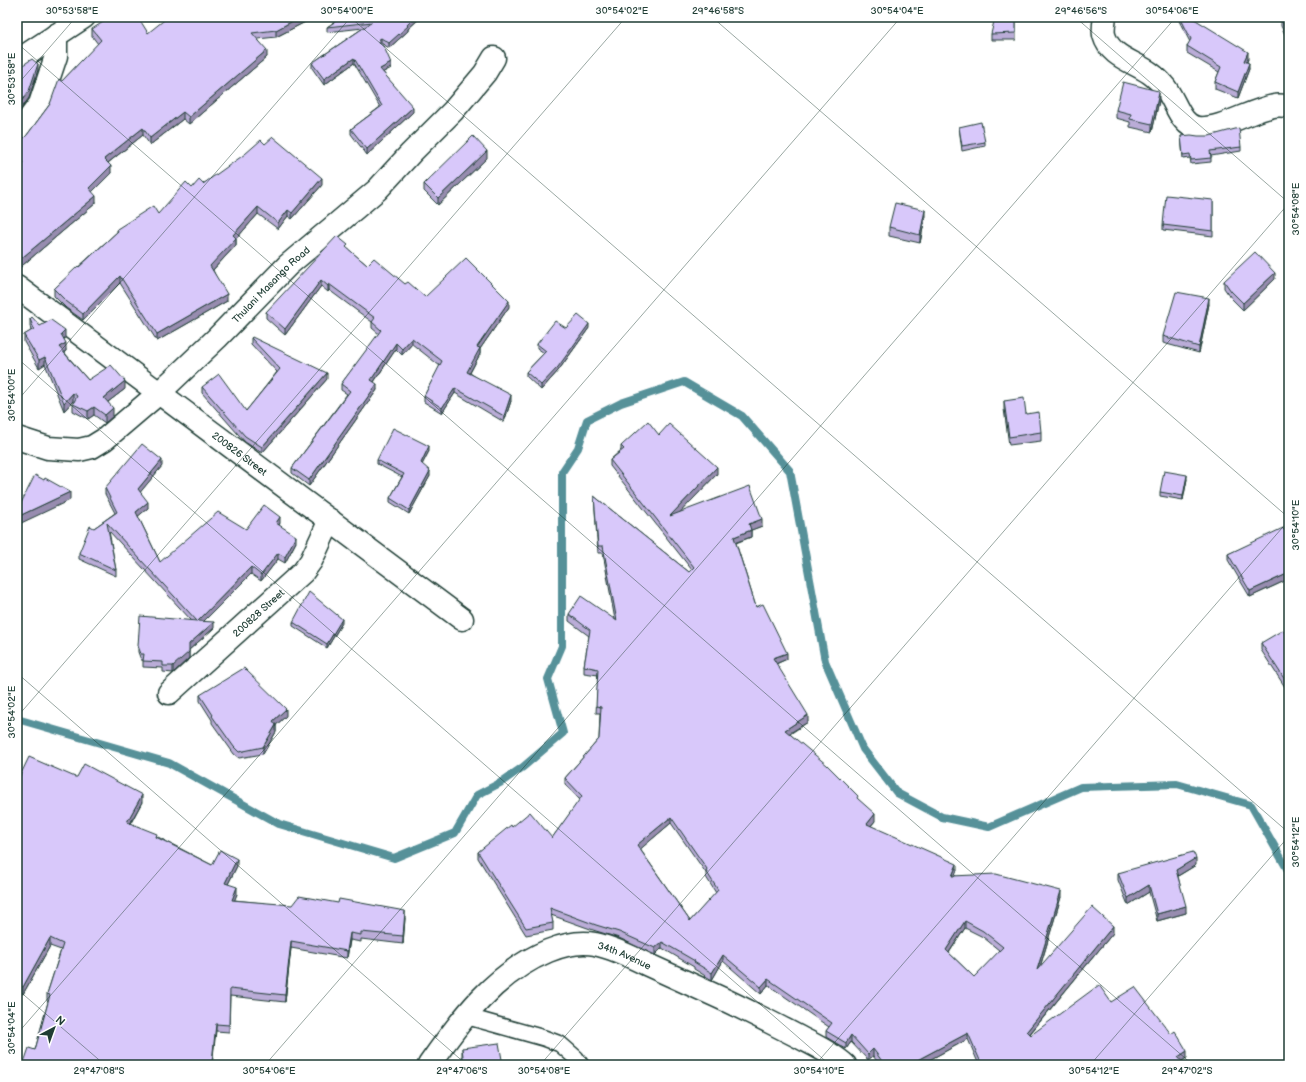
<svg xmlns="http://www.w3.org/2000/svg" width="1306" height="1082" viewBox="0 0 1306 1082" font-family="'Balsamiq Sans',sans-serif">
<rect width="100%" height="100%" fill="#fff"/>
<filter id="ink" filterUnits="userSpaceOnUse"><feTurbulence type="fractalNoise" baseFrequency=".025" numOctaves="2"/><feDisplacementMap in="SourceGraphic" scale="8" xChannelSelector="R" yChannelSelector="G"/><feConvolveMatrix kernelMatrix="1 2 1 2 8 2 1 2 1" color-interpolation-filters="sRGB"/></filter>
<g filter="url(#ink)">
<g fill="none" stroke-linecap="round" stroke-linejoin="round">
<path stroke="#579199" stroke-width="8" d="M17,719l152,44 110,61 115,34 61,-25 22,-38 23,-12 23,-16 40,-34 -15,-54 14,-33v-174l16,-24 9,-28 34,-17 63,-21 58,34 48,55 35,190 38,88 34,44 45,24 47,10 92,-40 96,-3 74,21 38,67"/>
<g stroke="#1f3d34" stroke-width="18">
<path id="lane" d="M465,1016l79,22 16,6 16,14 5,7"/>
</g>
<g stroke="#1f3d34" stroke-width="25">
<g id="street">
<path d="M1105,17c-1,6 -2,13 -1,18 6,22 29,26 46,38 4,3 9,7 13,12 12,12 16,41 35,43 23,2 53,-18 76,-22 5,-1 10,0 15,0"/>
<path d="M17,61l67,-44"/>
<path d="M17,135l23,-31 16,-48v-21"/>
<path id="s1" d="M17,287l445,332"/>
<path id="s2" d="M17,438l31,10 31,2 13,-3 13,-8 54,-46 58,-55 71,-73 89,-75 34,-37 42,-42 32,-38 9,-15"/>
<path id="s3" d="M169,693l134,-121 8,-11 19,-41"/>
<path id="s4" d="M429,1065c32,-46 66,-92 119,-114 15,-6 30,-10 47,-7 18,4 35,12 51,20 22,10 44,20 66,30 29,13 58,28 87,43 15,8 33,16 46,28"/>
</g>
</g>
<use href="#lane" stroke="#fff" stroke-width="15"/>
<use href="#street" stroke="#fff" stroke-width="22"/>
</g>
<path fill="#baacd7" stroke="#1f3d34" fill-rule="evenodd" d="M309,17v3l-33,17 -18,2 9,18 -78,67 -6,-5 -33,26 -7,-10 -35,28 3,10 -19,19 4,11 -79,67v-102l4,-3 -4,-7v-18h5l5,-5 23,-31 12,-23 36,-37 -6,-8v-7l56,4z
M342,17h79l-13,12v2l-19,17 -8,-5 10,25 -8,4 30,40 -46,43 -16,-21v-5l29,-22 -26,-44 -30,22 -12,-17v-5l51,-35 -36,4v-5z
M1016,17v23h-25v-6z
M1177,17h14l57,42 -1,3 2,7 -11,29 -23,-9v-7l4,-10 -32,-19v-7l3,-4z
M1281,17h8v26l-8,-17v-7l1,-1z
M1159,101l-7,31 -22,-5v-5l-14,-4v-8z
M959,127l26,15v4l-23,5z
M1181,136l60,11v4l-30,5v6l-20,2 -1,-6 -7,1z
M265,144l57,41 -30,34 -4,-3 -10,13 -20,-15 -22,25v6l-23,25 14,31 -70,40 -37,-58 -37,37 -17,-12 -12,-12v-7l63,-57v-3l41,-15 34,-26 11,-4z
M487,158l-49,47 -14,-14v-7z
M1213,200v36l-50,-6v-5z
M925,218l-5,25 -31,-7v-9z
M348,249l19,16 38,19 20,13 84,10 -29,42v5l-10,19 41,28 -7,21 -49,-29 -13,20 -18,-11v-6l16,-30 -28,-22 -10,11 -6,-6 -22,33 3,8 -68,96 -17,-13v-5l55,-74 -6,-4v-6l38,-50 -7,-6v-6l-43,-32 -1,2 -7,-6 -36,49 -19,-17v-6z
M1275,279l-32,31 -12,-12 -7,-10v-7z
M1209,304l-10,49 -36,-10v-7z
M30,319l10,7 25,12 -1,1 2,12 -2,1 24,28 37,9 -17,13 5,14 -8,7 -11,-8 -6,4 -15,-8v-10l-9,10 -19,-47 -6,4 -15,-26v-7l7,-4 -1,-5z
M566,328h23l-31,43 -17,19 -15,-14v-4l18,-19 -7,-5v-4z
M251,338l76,41 -65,74 -17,-11 -43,-49v-6l44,24 31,-39 -26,-28z
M1004,401l22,13 15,18v9l-32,4 -5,-36z
M659,435l58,39 -38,39 83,13 -11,4v7l-15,6 20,64 31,52 -11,5 32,58 -18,12 68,65 17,22 -4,5 86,44 -2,6 106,21 -21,70 73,-34 -83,101 1,1 80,-33 76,56 -5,3 3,4h-206l-11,-26 -48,26h-40l-7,-9 -5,4 -17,-18 -5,7 -20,-12v-6l3,-4 -61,-42 -7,9 -38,-33 -11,19 -18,-11v-2l-32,-19 -7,7 -36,-17 -23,-7 -45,-16 2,8v7l-27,5 -48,-77v-6l34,-25 40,11 28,-38 -15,-16v-6l34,-39 1,-26h-4l2,-38 -14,-2v-7l5,-30 -20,-15v-7l46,6 -12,-67h-5l-4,-57 95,76 3,-2 -82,-104v-6l11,-10v-4zM671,823l35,50v4l10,16 -26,28 -50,-72zM965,928l18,9 17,14 -26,26 -25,-24z
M429,451l-7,13 8,12 -21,38 -19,-12v-4l12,-21 -25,-13v-4z
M162,466l-22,26 8,16 -10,8 22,46 86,-33 34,-6 -1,2 17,17 -11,21 -7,-4 -17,22 -10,-7 -47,47 10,7 -25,22v8l-16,15 -10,-1v-4l-20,-1v-7h-2l-3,-8v-6l53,-26 -82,-89 7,39v6l-37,-17v-6l15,-25 21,-15 -10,-19v-6z
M1187,479l-4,21 -23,-4v-4z
M1289,528v51l-39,18 -22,-37v-6z
M293,622l49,1 -15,25 -34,-22z
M1289,640l-4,47 -24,-37v-7z
M200,695l86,21 -10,9v7l-13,22 -24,4 -5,-4 -22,-31v-3l-12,-19z
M75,777l67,25 -11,21 81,42 25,1 -9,18 9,10 -3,6 171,18 -2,26 -42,-5v3l-11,-2 -3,18 -56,-10 -6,54 -55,-6 -1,36 -13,-1 -181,19 13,-48 -1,-1v-7l14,-44 -11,-4 -27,48 -6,-2v-210z
M1196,865l-18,11 8,37 -29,8 -8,-29 -21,13 -10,-25v-7z
M462,1048l41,17h-40l-1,-9z"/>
<path fill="#978caf" stroke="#1f3d34" d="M17,17h7l-7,4z
M300,17h9v3l-33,17v-7z
M415,17h6l-13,12v2l-19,17v-5z
M381,38v5l-3,-3z
M267,50v7l-78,67v-7z
M1248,52v7l-4,8v-6z
M354,58v5l-30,22v-6z
M391,63v5l-11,6v-5z
M1249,63v6l-11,29v-6z
M38,64v6l-9,28 -12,16v-7z
M1159,93v8l-7,31v-8z
M413,107v5l-46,43v-6z
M183,112v7l-33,26v-7z
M143,128v7l-39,31v-7z
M487,151v7l-49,47v-7z
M111,166v7l-22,22v-7z
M322,178v7l-30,34v-6z
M96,196v7l-79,67v-8z
M258,207v7l-22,25v6l-26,28v-7l23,-31z
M288,210v6l-10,13v-6z
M925,210v8l-5,25v-8z
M1275,273v6l-32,31v-7z
M120,276v7l-37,37v-6z
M321,280v6l-36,49v-6z
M329,284v6l-1,2v-6z
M227,294v7l-70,40v-7z
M1209,298v6l-10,49v-6z
M509,301v6l-29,42v5l-13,24v-6l10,-25z
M589,324v4l-31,43 -17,19v-5z
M65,330v8l-4,4v-8z
M412,338v6l-10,11v-6z
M66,343v8l-7,4v-8z
M396,343v6l-25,37v-6z
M45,357v7l-6,4v-8z
M327,373v6l-65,74v-6z
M125,381v8l-21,16v-7z
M377,384v6l-68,96v-6z
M455,388v5l-13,20v-5z
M73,393v8l-9,10v-8z
M511,395v6l-7,21v-6z
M94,407v8l-6,4v-8z
M113,408v8l-8,7v-8z
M429,446v5l-8,16v-4z
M162,460v6l-24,29v-6z
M717,467v7l-47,49v-7z
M430,471v5l-21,38v-4z
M1187,475v4l-4,21v-4z
M70,492v8l-53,25v-8z
M148,502v6l-12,10v-6z
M280,517v6l-4,6v-6z
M762,519v7l-13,5v-7z
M751,530v7l-17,6v-6z
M296,536v6l-11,21v-6z
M278,553v6l-17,22v-6z
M251,567v7l-53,53v-6z
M1289,573v6l-39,18v-6z
M342,619v4l-15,25v-4z
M214,622v6l-25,22v8l-16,15v-7l16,-22z
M787,653v6l-14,6v-7z
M1289,677v7l-4,3v-7z
M286,709v7l-13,12v-7z
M808,715v7l-23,14v-6z
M276,725v7l-13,22v-7z
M142,795v7l-15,27v-7z
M875,814v7l-8,9v-6z
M671,817v6l-34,29v-7z
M1196,858v7l-20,12v-7z
M237,859v7l-12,24v-7z
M957,864v6l-5,12v-6z
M1149,885v7l-21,13v-7z
M237,887v7l-5,13v-7z
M1061,891v6l-24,80v-7z
M1186,906v7l-29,8v-7z
M405,911v7l-2,26v-8z
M965,921v7l-19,29v-7z
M1113,926v7l-86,104v-6z
M350,933v7l-3,18v-7z
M50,938v8l-27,48v-7z
M291,941v7l-6,54v-7z
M662,942v6l-7,7v-7z
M723,955v6l-11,19v-7z
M768,979v6l-7,9v-7z
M216,1024v7l-4,34z
M968,1033v6l-48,26h-12z
M851,1035v7l-5,7v-6z
M873,1049v7l-5,4v-6z
M1187,1051v7l-9,5v-6z"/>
<path fill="#d8c8fa" stroke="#1f3d34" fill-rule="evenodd" d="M111,17h27l10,16 20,-16h132l-24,13 -24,3 15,17 -78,67 -6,-5 -33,26 -7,-10 -39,31 7,7 -22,22 7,8 -79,66v-94l6,-5 -6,-12v-11h5l5,-5 23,-31 9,-25 3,2 39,-41 -9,-11z
M342,17h73l-8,8 1,1 -19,17 -8,-5 -3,2 6,7 7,16 -11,6 33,38 -46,42 -16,-20 31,-23 -28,-48 -30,21 -12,-16 60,-41 -45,5z
M995,17h21v16l-25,1z
M1180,17h11l57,35 -4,9 5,2 -11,29 -23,-10 6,-15 -34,-21 4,-7z
M1284,17h5v18l-8,-16z
M32,59l6,5 -9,27 -12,16v-34l6,-8z
M1123,82l35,9 1,2 -7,31 -22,-5 1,-5 -15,-4z
M981,122l4,20 -23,4 -3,-19z
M1239,128l2,19 -31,4 1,7 -20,2 -1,-6 -7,1 -2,-19 10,-1 7,1h11z
M473,136l14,15 -49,47 -14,-14z
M273,137l49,41 -30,35 -4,-3 -10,13 -20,-16 -25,28 3,3 -26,28 17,28 -70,40 -37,-58 -37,38 -17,-13 -12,-12 24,-23 1,1 39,-36 -1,-2 36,-23 5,8 28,-32 6,6 7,-8 4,4 42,-30 16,-14 4,4z
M1166,195l47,5v31l-50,-6z
M895,203l30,7 -5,25 -31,-8z
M337,236l11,9 -2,2 21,18 7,-7 31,26 3,-2 17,15 41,-39 43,43 -32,46 3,1 -13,24 44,23 -7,21 -49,-28 -13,20 -18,-12 18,-35 -30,-23 -10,11 -6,-6 -25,37 6,4 -68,96 -17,-12 58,-77 -9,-7 40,-54 -9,-8 3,-4 -46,-34 -1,2 -7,-6 -36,49 -19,-17z
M1255,252l20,21 -32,30 -12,-12 -7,-10z
M1176,292l33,6 -10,49 -36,-11z
M578,315l11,9 -31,43 -17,18 -15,-13 20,-21 -9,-7 18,-23 11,7z
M32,317l8,9 11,-6 14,10 -4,4 5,9 -7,4 29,33 23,-15 14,16 -21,17 9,10 -8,7 -11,-8 -6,4 -15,-7 4,-8 -4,-3 -9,10 -19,-46 -6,3 -15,-25 10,-6 -4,-10z
M252,337l75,36 -65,74 -17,-11 -43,-49 17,-13 27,37 34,-42 -29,-31z
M1024,398l2,16 13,-2 2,20 -32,5 -5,-36z
M648,421l11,14 10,-11 48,43 -47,49 80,-30 12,33 -13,5 2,6 -17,7 22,70 7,-3 24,49 -14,5 35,57 -23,15 42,35 31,31 -1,2 18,16 -8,10 90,40 -5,12 44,-2 65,17 -24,79 55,-63 21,19 -86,105 4,4 68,-50 12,17 24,-15 36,47 4,-3 12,20 -9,6 7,8h-203l-14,-32 -60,32h-23l-12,-16 -5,5 -17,-19 -5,8 -20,-12 6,-8 -64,-44 -7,8 -38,-32 -11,18 -18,-11 1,-1 -33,-19 -7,6 -36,-16 -23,-7 -46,-17 3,15 -27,5 -48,-76 33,-27 1,2 18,-15 22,26 30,-42 -17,-18 34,-39 2,-32 -5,-1 2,-37 -14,-3 6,-36 -21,-16 12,-18 36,25 -14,-75h-5l-4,-50 95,76 5,-5 -84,-107 14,-11 -3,-3zM671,817l36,52 -1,2 12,19 -28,31 -53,-76zM965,921l18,10 20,16 -29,30 -28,-27z
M393,428l36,18 -8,17 9,8 -21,39 -19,-12 14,-24 -27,-14z
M142,444l20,16 -24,29 10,13 -12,10 24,50 58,-50 28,17 18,-24 16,12 -4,6 20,13 -11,21 -7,-4 -17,22 -10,-8 -53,54 16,1 -25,22v8l-16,14h-10v-4l-20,-1 1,-7h-3l-3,-8 2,-30 57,5 -90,-98 9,47 -37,-17 11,-27 4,2 23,-16 -12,-24z
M1164,471l23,4 -4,21 -23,-4z
M35,475l9,5 1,-2 25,14 -53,25v-6z
M1283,528l1,2 5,-2v45l-39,18 -22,-37z
M309,592l33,27 -15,25 -34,-22z
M1283,630l6,10v37l-4,3 -24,-37z
M244,668l42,41 -13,12 3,4 -13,22 -24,5 -5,-5 -22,-31 1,-1 -13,-20z
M29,757l46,20h2l7,-13 58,31 -15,27 30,12 -1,3 56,28 8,-15 17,9 -12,24 12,4 -5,13 60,5 7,-9 39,7 1,-4 66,12 -2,25 -42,-4v3l-11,-2 -3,18 -56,-10 -6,54 -55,-6 -1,36 -13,-1 -4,38 13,2v1h-202l6,-17 6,2 15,-55 -3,-1 16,-50 -13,-6 -27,49 -6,-2v-203z
M1193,852l3,6 -20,12 10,36 -29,8 -8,-29 -21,13 -10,-25z
M499,1043l4,22h-39l-2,-17z"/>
</g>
<path fill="none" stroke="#1f3d34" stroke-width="1" stroke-opacity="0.45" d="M350,17l939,816M712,17l577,501M1075,17l214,186M17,43l1176,1022M17,85l59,-68M17,358l813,707M17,401l334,-384M17,673l450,392M17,717l609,-700M17,989l88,76M17,1034l884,-1017M265,1065l911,-1048M540,1065l749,-862M815,1065l474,-545M1090,1065l199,-229"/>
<g text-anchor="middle" stroke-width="3" stroke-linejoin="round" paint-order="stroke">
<g font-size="10" fill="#1f3d34" stroke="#fff">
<text dy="4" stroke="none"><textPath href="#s2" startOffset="319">Thulani Masango Road</textPath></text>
<text dy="4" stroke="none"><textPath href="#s1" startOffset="278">200826 Street</textPath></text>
<text dy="4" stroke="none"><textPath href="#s3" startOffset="120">200828 Street</textPath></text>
<text dy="4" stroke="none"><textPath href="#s4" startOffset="247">34th Avenue</textPath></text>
</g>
</g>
<rect width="1306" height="1082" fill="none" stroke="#fff" stroke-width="44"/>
<g transform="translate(54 1028) rotate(41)" stroke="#ffffff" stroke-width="3" paint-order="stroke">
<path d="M0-3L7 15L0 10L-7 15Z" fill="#1f3d34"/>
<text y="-6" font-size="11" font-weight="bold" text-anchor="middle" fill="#1f3d34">N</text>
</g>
<rect x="22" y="22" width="1262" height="1038" fill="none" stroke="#1f3d34" stroke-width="1.5"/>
<g font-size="10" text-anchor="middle" fill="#1f3d34">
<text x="72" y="14">30°53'58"E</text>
<text x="347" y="14">30°54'00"E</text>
<text x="622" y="14">30°54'02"E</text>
<text x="718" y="14">29°46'58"S</text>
<text x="897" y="14">30°54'04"E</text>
<text x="1081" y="14">29°46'56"S</text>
<text x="1172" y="14">30°54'06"E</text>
<text transform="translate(11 79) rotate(-90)" y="4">30°53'58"E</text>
<text transform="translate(1295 209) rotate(-90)" y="4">30°54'08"E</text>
<text transform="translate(11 395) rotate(-90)" y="4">30°54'00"E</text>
<text transform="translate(1295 525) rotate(-90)" y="4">30°54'10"E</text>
<text transform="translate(11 712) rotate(-90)" y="4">30°54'02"E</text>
<text transform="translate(1295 842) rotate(-90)" y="4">30°54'12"E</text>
<text transform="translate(11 1028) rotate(-90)" y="4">30°54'04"E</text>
<text x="99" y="1074">29°47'08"S</text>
<text x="269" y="1074">30°54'06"E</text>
<text x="462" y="1074">29°47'06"S</text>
<text x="544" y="1074">30°54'08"E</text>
<text x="819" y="1074">30°54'10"E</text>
<text x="1094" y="1074">30°54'12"E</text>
<text x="1187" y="1074">29°47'02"S</text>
</g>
</svg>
